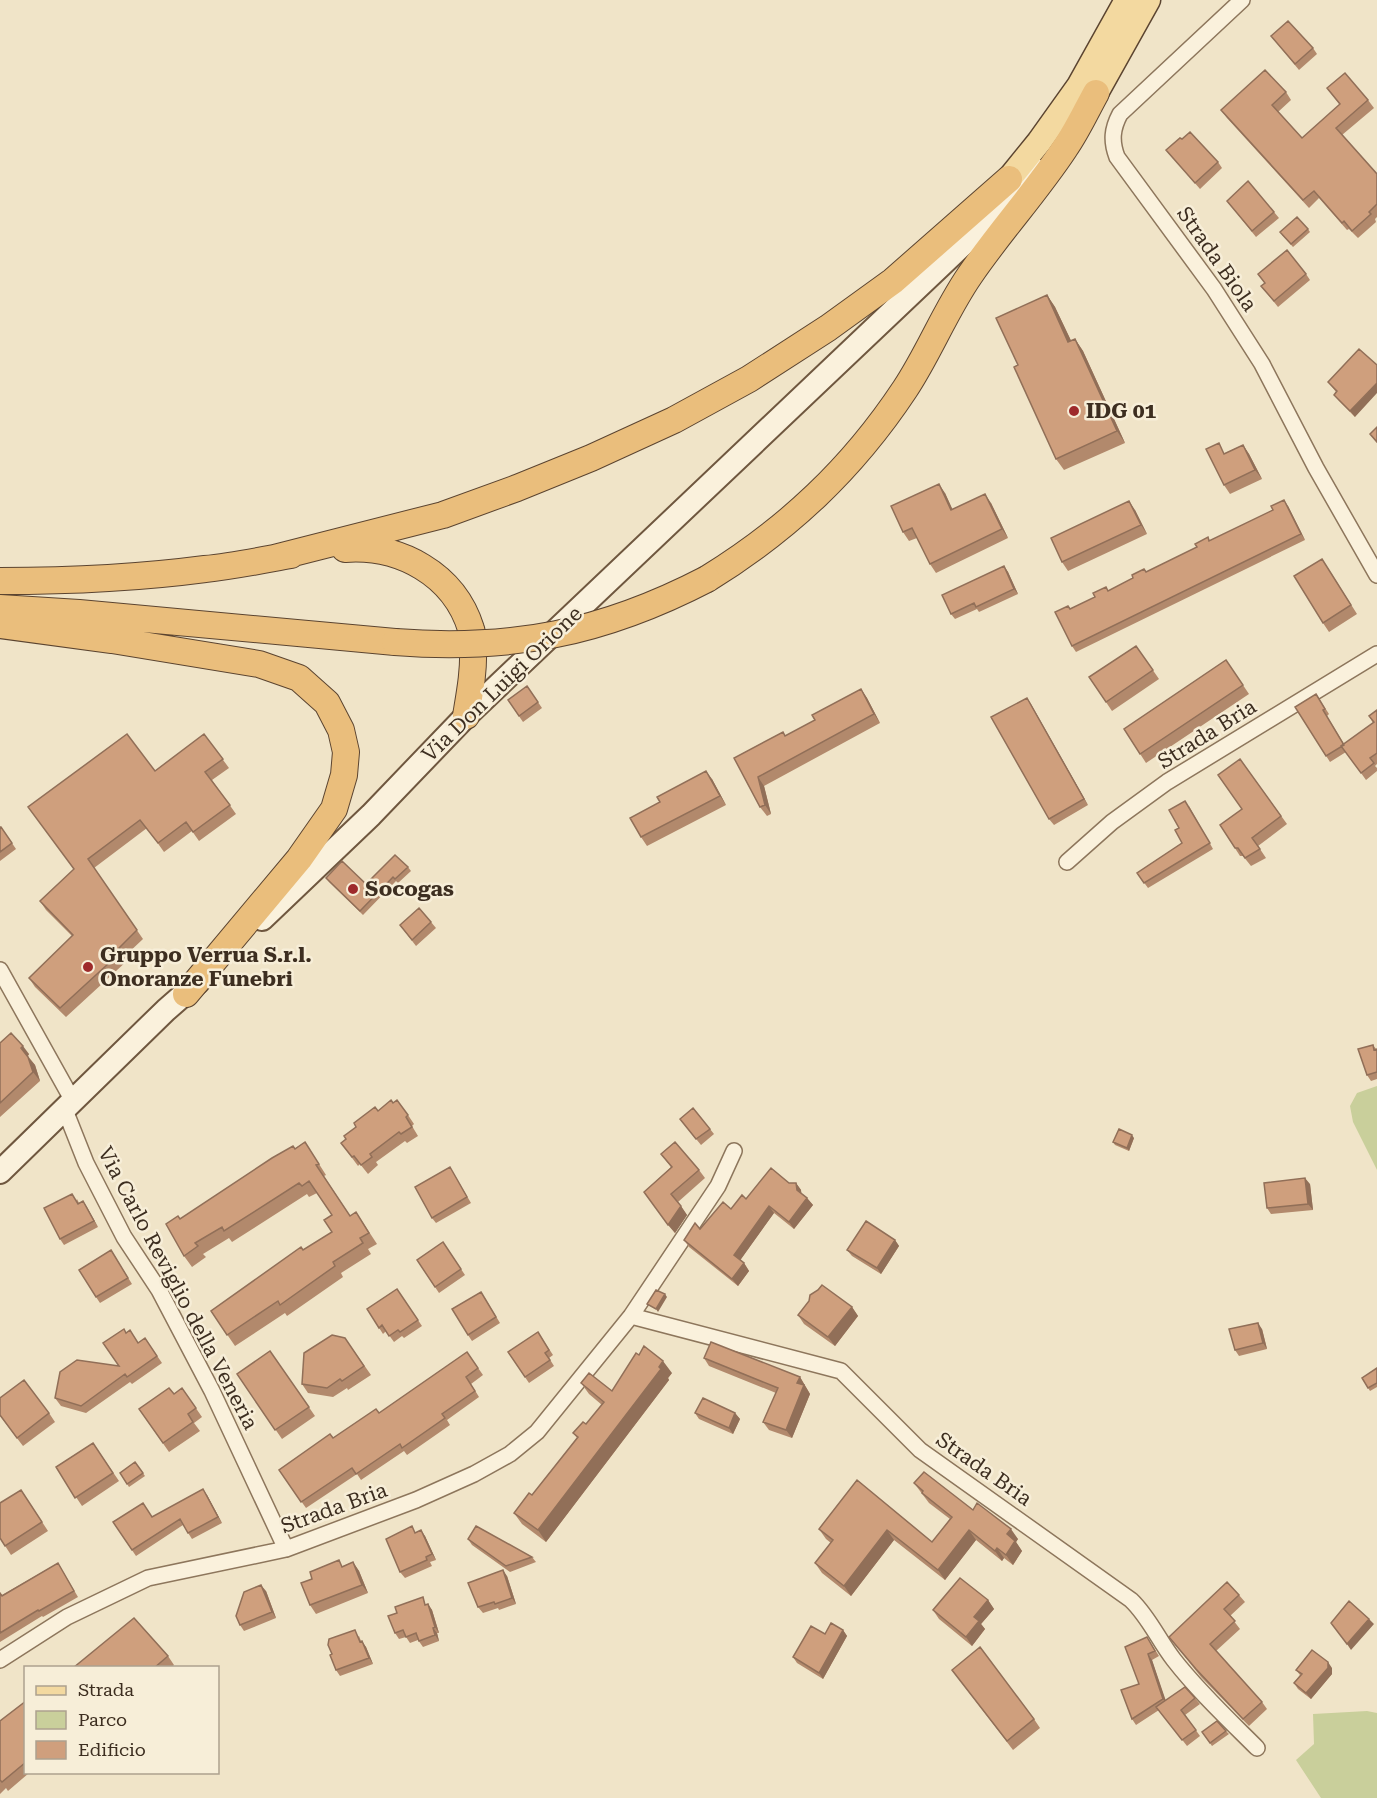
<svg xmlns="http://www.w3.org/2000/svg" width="1377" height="1798" viewBox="0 0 1377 1798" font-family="'Roboto Serif',serif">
<rect width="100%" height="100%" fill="#f0e4c8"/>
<path fill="#c9cf9b" d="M1377,1086v84l-24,-48 -3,-16 7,-13z
M1367,1711l10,2v85h-56l-25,-38 18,-16 -1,-30z"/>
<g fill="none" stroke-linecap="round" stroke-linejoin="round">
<g stroke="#8d765c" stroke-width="18">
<path id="minor" d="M1242,0l-122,114c-8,15 -9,27 -3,43l97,132 48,75 54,104 61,107
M1067,862l45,-40 55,-40 210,-128
M0,970l73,131
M65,1110l21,53 38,74 35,53 53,101 74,158
M631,1316l210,55 79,79 211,150c18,17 28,41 43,60 25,32 55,60 83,88
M0,1660l67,-43 81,-39 138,-29 130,-49 58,-26 36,-20 27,-22 94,-116 87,-130 16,-35"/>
</g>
<g stroke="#6f573f" stroke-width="26">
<path id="secondary" d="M262,919l109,-104 95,-99 548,-520 22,-26
M0,1172l166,-162 32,-28"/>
</g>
<g stroke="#5b4430" stroke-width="27">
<path id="primary" d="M1096,93l52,-93
M1009,179l30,-37 40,-56 48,-86"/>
</g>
<g stroke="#5b4430" stroke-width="28">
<path id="trunk" d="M345,549c55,-4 109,25 126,80 2,5 1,12 2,18 1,24 -3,45 -7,69
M274,558l169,-43 74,-27 74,-30 83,-38 75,-41 79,-51 65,-47 116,-102
M707,579c81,-50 145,-110 198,-190 24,-36 40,-78 65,-114 30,-44 66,-83 95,-127 12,-17 21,-37 31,-55
M0,581c69,0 137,-3 205,-12 29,-3 58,-9 86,-14
M0,608l79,5 316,29
M0,625l112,15 147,24 40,14 28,25 14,27 5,22 -2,23 -10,34 -35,50 -113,135"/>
</g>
<use href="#minor" stroke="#faf1dc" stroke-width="15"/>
<use href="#secondary" stroke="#faf1dc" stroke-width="22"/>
<use href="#primary" stroke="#f3d9a0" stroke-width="24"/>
<use href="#trunk" stroke="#eabe7c" stroke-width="26"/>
<g stroke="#5b4430" stroke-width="28" stroke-linecap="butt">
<path id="trunk-bridge" d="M395,642c117,9 208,-9 312,-63"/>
</g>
<use href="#trunk-bridge" stroke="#eabe7c" stroke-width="26"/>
</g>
<path fill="#b2896c" d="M1271,36l42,12 4,6 -18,16z
M1327,88l41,12 6,8 -32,27 35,39v43l-2,2 1,3 -18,16 -9,-9 -2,1 -28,-32 -10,10 -82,-90 -6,-8 65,-18 5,8 -13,12 24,26 38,-33z
M1166,150l52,12 4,6 -22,21z
M1227,201l47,11 5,6 -23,19z
M1308,229l2,3 -17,15 -11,-12z
M1258,274h48l4,6 -32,27 -17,-21 4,-3z
M1047,295l8,12 16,34 4,-2 8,12 42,92 -61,27 -8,-11 -38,-94z
M1359,349l-4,68 -16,-16 -5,-6 2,-3 -8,-10z
M1243,445l6,9 13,25 -32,15 -6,-9 1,-32z
M945,493l7,16 39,-6 17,35 -72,35 -6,-9 -13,-26 -8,3 -6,-9z
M1288,506l17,34 -229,112 -4,-6 -4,-40 3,3 37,-18 25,-13 11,-9 2,3 51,-25 11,-10 2,4z
M1135,510l12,24 -79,37 -6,-9z
M1004,566l4,6 10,22 -39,18 -2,-3 -22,10 -4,-5z
M1328,568l29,46 -28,18 -6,-9z
M1136,646l23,33 -47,32 -23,-34z
M1226,660l23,34 -103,69 -22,-34z
M527,686l15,22 -19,14 -15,-22z
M861,689l6,9 13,25 -116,63 7,28 -4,2 -7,-9 -26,-49 49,-26 3,4 29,-16z
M1316,694l13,20 -2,2 17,28 29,-21 -4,-7 8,-6v54l-2,2 2,2v3l-11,9 -20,-28 -16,10 -35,-55z
M1027,698l61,107 -34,20 -5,-6z
M204,734l25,34 -17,12 24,34 -37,27 -7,-10 -28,21 -17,-24 -53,40 49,71 -18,17 3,4 -62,57 -31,-30 -6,-9 43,-42 -26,-26 -6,-9 34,-32 81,-98z
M1240,759l47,65 -29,22 8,12 -15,8 -8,-10h-3l-20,-31 22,-16z
M712,779l14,26 -79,41 -6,-9z
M1189,806l24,43 -65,39 -11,-15 45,-30 -3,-15z
M0,827h1l15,22 -16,12z
M408,867l3,4 -13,12 -2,-2 -33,34 -34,-33 -3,-4 40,6z
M431,922l5,6 -20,18 -16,-21z
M0,1043l29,11 -1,2 7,9 5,16 -40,36z
M1373,1045l3,4h1v30l-6,2 -4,-6z
M408,1115l6,9 -2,2 6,10 -11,7 -2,-2 -29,21 2,3 -10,9 -8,-10 -2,2 -17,-23 5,-4 10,-12z
M680,1119l30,10 4,5 -13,11z
M1134,1138l-5,13 -14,-6 -2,-3z
M305,1142l21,33 -2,1 26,40 6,-4 21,32 -9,5 3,5 -30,19 2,4 -56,39 -2,-3 -50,33 -24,-35 121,-79v-17l-15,-22 -8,4 -2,-3 -75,48 -3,-4 -26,16 3,3 -14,10 -8,-11 -4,-37z
M661,1154l38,16 6,8 -27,24 9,13 -12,18 -31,-41 27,-25z
M450,1167l21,36 -35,20 -4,-5z
M789,1183h7l5,7v3l6,5 6,7 -19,24 -20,-16 -34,47 4,3 5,8 -11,15 -49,-39 -5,-7 62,-41z
M1310,1184l3,26 -42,4 -4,-6z
M77,1199l2,4 4,-2 15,26 -34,18 -4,-6z
M895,1240l4,6 -18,28 -29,-18 -5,-6z
M443,1242l22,33 -26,18 -22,-33z
M111,1250l21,34 -32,19 -4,-6z
M397,1289l25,37 -18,12 -2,-2 -8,6 -8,-11 -3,3 -16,-25z
M485,1298l15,25 -28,18 -4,-6z
M852,1307l6,9 -23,30 -31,-22 -6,-9z
M1262,1329l5,20 -28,7 -4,-6z
M538,1332l15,23 -4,3 5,8 -25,17 -21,-31z
M126,1333l12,10 7,-5 17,25 -30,21 -2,-2 -44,31 -25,-7 -6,-8 64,-32z
M345,1338l26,37 -23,15 -1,-2 -14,9 -25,-4 -6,-9z
M270,1351l45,65 -33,23 -45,-65z
M467,1352l16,23 -12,9 8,13 -32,23 3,5 -43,30 -3,-4 -43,29 -4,-6 -51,34 -27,-38 54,-32 46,-25z
M704,1358l96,19 10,17 -18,44 -23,-8 -6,-8 13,-29 -67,-27z
M1377,1368v19l-7,4 -8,-13z
M672,1373l-4,5 1,2 -123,162 -24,-18 -8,-11 18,-18 45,-57 -4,-5 13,-9 16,-19 -13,-11 -8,-11 31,8z
M182,1388l20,29 -8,6 6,8 -31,21 -30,-43 35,-15z
M49,1413l6,9 -32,24 -23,-30z
M695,1413h40l5,6 -7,15 -34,-15z
M93,1443l26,38 -37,25 -26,-39z
M135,1462l10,14 -16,11 -9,-14z
M857,1480l75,62 18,-23 -21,-16 -15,-20 59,27 45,29 -2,3 6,9 -9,14 -9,-7 -2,3 -26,-21 -31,40 -51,-40 -43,56 -29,-23 -7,-10 16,-20 -5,-4 -7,-10z
M207,1495l15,28 -30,16 -9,-14 -47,31 -23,-34 39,-5z
M27,1499l21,32 -37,24 -11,-17z
M416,1532l9,4 11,24 -6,2 2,4 -27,12 -5,-6z
M468,1539l64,18 4,5 -26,10 -38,-27z
M353,1562l6,9 9,22 -52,21 -6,-9 33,-39z
M58,1563l20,34 -35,20 -1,-1 -42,26v-49l2,2z
M507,1576l9,28 -17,6 -1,-2 -15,5 -5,-6z
M266,1591l10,27 -32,13 -4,-6z
M1239,1595l6,7 -15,14 10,13 -24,22 46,51 5,7 -18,17 -48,-49 -32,-40z
M988,1600l6,9 -13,15 4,5 -13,17 -33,-27 -6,-9z
M428,1604l4,6 7,23h-2l2,8 -16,6 -5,-7 -8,3 -4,-6 -7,2 -4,-6z
M843,1630l4,6 -24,43 -26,-16 -4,-6 32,-23z
M359,1636l2,5 5,6 7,17 -33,12 -4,-6 -4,-16z
M1147,1637l12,19 -7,4 13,40 30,-2 5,6 -15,11 15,21 -13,10 -28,-36 -23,15 -4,-6z
M168,1656l6,9 -3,3h-98z
M1332,1668v6l-21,25 -13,-10 -4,-6 6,-8 -4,-5z
M958,1678l76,41 6,9 -27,22z
M26,1701v72h3l-21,18 -2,-3 -6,6v-73z
M1226,1731l3,3 -17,12 -10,-14z"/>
<path fill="#916f58" d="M1047,295l8,12 22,46 -9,-11z
M1075,339l8,12 42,92 -8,-12z
M1377,383v10l-22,24 -5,-6z
M1243,445l6,9 13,25 -7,-9z
M939,484l6,9 12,26 -6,-9z
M985,494l6,9 17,35 -6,-9z
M1284,500l4,6 17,34 -4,-6z
M1129,501l6,9 12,24 -6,-9z
M1004,566l4,6 10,22 -4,-5z
M861,689l6,9 13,25 -6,-9z
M1027,698l4,6 57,101 -4,-6z
M706,771l6,8 14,26 -6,-9z
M758,777l6,9 7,28 -6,-9z
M23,1046l6,8 -2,3 -6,-9z
M28,1057l7,8 5,16 -7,-9z
M1132,1135l2,3 -5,13 -2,-3z
M1305,1178l5,6 3,26 -5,-6z
M796,1183l5,7 1,7 -5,-7z
M807,1198l6,7 -19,24 -5,-7z
M83,1201l4,6 11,20 -4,-6z
M681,1206l6,9 -12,18 -7,-8z
M769,1206l5,7 -35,49 -5,-7z
M895,1240l4,6 -18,28 -4,-6z
M744,1263l5,8 -11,15 -6,-7z
M665,1294l2,3 -9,15 -2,-3z
M852,1307l6,9 -23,30 -7,-9z
M1258,1323l4,6 5,20 -4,-6z
M663,1361l9,12 -4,5 1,2 -123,162 -8,-12z
M800,1377l10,17 -18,44 -6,-8 11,-47z
M735,1413l5,6 -7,15 -4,-6z
M203,1489l4,6 15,28 -4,-6z
M1011,1529l7,10 -2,3 6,9 -9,14 -7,-10 1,-21z
M421,1530l4,6 11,24 -4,-6z
M887,1530l7,10 -43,56 -7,-10z
M969,1530l7,10 -31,40 -7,-10z
M997,1548l7,10 -2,3 -7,-10z
M353,1562l6,9 9,22 -6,-8z
M503,1570l4,6 9,28 -4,-6z
M261,1585l5,6 10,27 -4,-6z
M988,1600l6,9 -13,15 4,5 -13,17 -6,-9 8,-20z
M428,1604l4,6 7,23 -4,-6z
M1369,1619l5,5 -23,26 -4,-6z
M433,1628l4,5 2,8 -4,-6z
M843,1630l4,6 -24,43 -4,-6z
M362,1641l4,6 7,17 -4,-6z
M1148,1654l4,6 15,44 -4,-5z
M1328,1662l4,6v6l-21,25 -5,-6z"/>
<path fill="#cf9f7d" stroke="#916f58" stroke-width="1.5" d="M1288,21l25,27 -18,16 -24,-28z
M1265,70l21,22 -14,13 30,33 38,-34 -13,-16 18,-15 23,27 -32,28 41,46v30l-8,8 2,2 -19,17 -8,-10 -2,2 -28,-32 -11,9 -82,-90z
M1190,132l28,30 -23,21 -29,-33 14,-12 2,1z
M1248,181l26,31 -22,19 -25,-30z
M1297,217l11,12 -17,15 -11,-12z
M1287,250l19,24 -32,27 -13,-15 4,-3 -7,-9z
M1047,295l21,47 7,-3 42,92 -61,28 -42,-92 4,-2 -22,-47z
M1359,349l18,16v18l-27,28 -16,-16 3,-4 -9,-9z
M1377,427v15l-7,-8z
M1219,443l5,11 19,-9 12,25 -31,15 -18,-36z
M939,484l12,26 34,-16 17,35 -72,35 -18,-36 -9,4 -12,-26z
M1284,500l17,34 -229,112 -17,-34 13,-6 2,3 25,-12 -2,-4 13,-6 2,4 25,-13 -1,-3 12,-6 2,3 51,-25 -2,-3 13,-7 1,4 64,-31 -2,-4z
M1129,501l12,24 -79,37 -11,-24z
M1322,559l29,46 -28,18 -29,-47z
M1004,566l10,23 -38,18 -2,-4 -23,11 -9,-19z
M1136,646l17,24 -47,32 -17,-25z
M1226,660l17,25 -103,69 -16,-25z
M527,686l11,16 -19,14 -11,-16z
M861,689l13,25 -116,63 7,28 -5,2 -26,-49 49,-26 2,4 30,-16 -3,-5z
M1316,694l9,15 -2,1 21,35 -18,11 -31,-49z
M1027,698l57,101 -35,20 -58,-102z
M1377,710v43l-7,5 4,5 -13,10 -20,-27 33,-24 -5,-6z
M127,734l28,37 49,-37 19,25 -18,13 25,33 -37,27 -7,-10 -28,21 -18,-23 -52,39 49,71 -18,18 3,3 -62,57 -31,-30 44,-43 -33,-34 34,-32 -46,-62z
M1240,759l41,57 -29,22 8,11 -15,9 -7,-10h-3l-15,-23 22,-16 -24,-34z
M706,771l14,25 -79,41 -11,-19 30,-16 -3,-5z
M1185,801l25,42 -66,40 -7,-10 45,-30 -7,-13 4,-2 -10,-18z
M0,827h1l11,16 -12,9z
M395,855l13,12 -13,12 -2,-2 -33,34 -34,-33 16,-17 24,23z
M419,908l12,14 -19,18 -12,-15z
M11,1033l12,13 -2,2 7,9 5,15 -33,31v-60z
M1373,1045l1,5 3,-1v23l-10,3 -9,-26z
M391,1100l2,3 4,-3 11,15 -2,2 6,10 -11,7 -2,-2 -29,22 2,3 -11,8 -7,-9 -2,1 -11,-14 5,-4 -2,-3 12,-9 -2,-4 21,-16 3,4z
M693,1108l17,21 -14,10 -16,-20z
M1119,1129l13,6 -5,13 -14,-6z
M305,1142l14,22 -3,1 34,51 6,-4 13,21 -9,5 3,5 -30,19 2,4 -55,39 -2,-4 -51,34 -16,-24 90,-64 2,3 29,-18 -8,-12 8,-5 -23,-34 -7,5 -3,-3 -75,48 -2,-4 -27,16 3,3 -14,10 -18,-32 12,-8 2,3 92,-61 21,-12 2,3z
M675,1142l24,28 -28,24 10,12 -13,19 -24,-33 28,-25 -11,-13z
M450,1167l17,30 -35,21 -17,-31z
M771,1168l18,15h7l1,7 10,8 -18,24 -20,-16 -35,49 10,8 -12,16 -48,-39 11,-17 5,6 23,-27 8,7 11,-14 4,4z
M1305,1178l3,26 -41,4 -3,-25z
M72,1194l6,10 5,-3 11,20 -34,18 -16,-31z
M866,1221l29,19 -18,28 -30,-18z
M443,1242l18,27 -26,18 -18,-27z
M111,1250l17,28 -32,19 -17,-27z
M822,1285l30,22 -24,30 -30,-22 11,-14 1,-6 8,-5z
M397,1289l21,31 -18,12 -2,-2 -9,6 -7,-11 -3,3 -12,-19z
M656,1290l9,4 -9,15 -9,-5z
M481,1292l15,25 -28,18 -16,-26z
M1258,1323l5,20 -28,7 -6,-21z
M124,1329l2,4 4,-3 8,13 7,-5 12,18 -30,21 -2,-3 -44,32 -26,-8 5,-26 17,-12 42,6 -16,-23z
M538,1332l11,18 -4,3 5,7 -25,17 -17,-25z
M332,1335l13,3 19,28 -22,15 -2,-2 -13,9 -25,-4 2,-31z
M711,1342l89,35 -3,6 7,2 -18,45 -23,-8 15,-34 -74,-30z
M644,1346l19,15 -4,6 2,2 -123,161 -24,-17 15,-20 3,2 46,-58 -5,-4 10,-11 3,2 18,-22 -23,-19 8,-10 23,18 24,-38 3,2z
M270,1351l39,56 -34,23 -38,-56z
M467,1352l11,16 -12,9 9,14 -33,23 3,4 -43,30 -2,-4 -44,30 -4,-6 -51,34 -22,-32 51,-36 3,4 43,-29 3,4z
M1377,1368v15l-9,5 -6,-10z
M24,1380l25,33 -32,25 -17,-23v-17z
M169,1388l5,6 8,-6 14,20 -8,6 5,8 -30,21 -24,-34z
M703,1398l32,15 -6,15 -34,-15z
M93,1443l20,30 -38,25 -19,-31z
M135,1462l8,11 -16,11 -7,-11z
M924,1472l49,38 4,-7 34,26 -4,5 8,7 -9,14 -9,-7 -2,3 -26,-21 -31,40 -51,-40 -43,56 -29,-23 18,-23 -14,-11 38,-49 75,62 20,-25 -30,-24 1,-2 -9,-8z
M203,1489l15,28 -30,16 -8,-14 -48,31 -19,-28 30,-19 9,14z
M21,1490l21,32 -37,24 -5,-8v-35z
M412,1526l3,7 6,-3 11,24 -6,3 1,3 -27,12 -14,-33z
M476,1526l56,31 -26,9 -38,-27z
M339,1560l3,7 11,-5 9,23 -52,20 -9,-22 11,-4 -2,-7z
M58,1563l16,28 -35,20 -1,-1 -38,23v-40l2,3z
M503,1570l9,28 -17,6 -1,-2 -16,5 -10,-24z
M960,1578l28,22 -14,17 5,4 -13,16 -33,-27z
M1227,1582l12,13 -15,14 11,12 -25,23 52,58 -19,17 -47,-50 -27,-32z
M261,1585l11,27 -32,13 -4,-9 8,-24z
M423,1597l2,8 3,-1 7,23 -2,1 2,7 -16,6 -3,-8 -10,4 -3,-7 -8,3 -7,-17 9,-3 -2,-6z
M1349,1601l20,18 -22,25 -16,-21z
M134,1618l34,38 -14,12h-81z
M831,1623l12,7 -24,43 -26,-16 18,-31 14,8z
M355,1630l5,12 2,-1 7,17 -33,12 -6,-15 2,-1 -4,-9 1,-6z
M1147,1637l8,14 -7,3 15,45 -31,20 -11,-29 18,-6 -14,-37z
M980,1647l54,72 -27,22 -55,-71z
M1312,1650l16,12v6l-22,25 -12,-10 8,-9 -6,-4z
M1185,1687l10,11 -14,12 15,20 -14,10 -26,-33z
M26,1701v61l-24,20 -2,-2v-59z
M1217,1721l9,10 -16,12 -8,-11z"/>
<g fill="#9e2a2b" stroke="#f7eed8" stroke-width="2">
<circle cx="1074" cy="411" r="6"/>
<circle cx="353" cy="889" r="6"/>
<circle cx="88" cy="967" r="6"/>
</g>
<g text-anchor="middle" stroke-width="5" stroke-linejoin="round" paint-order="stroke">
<g font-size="21" fill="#3d2e20" stroke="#f7eed8">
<text transform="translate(1217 259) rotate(55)" y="7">Strada Biola</text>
<text transform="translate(502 684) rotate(-44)" y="7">Via Don Luigi Orione</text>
<text transform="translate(1207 734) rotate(-32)" y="7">Strada Bria</text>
<text transform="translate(178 1288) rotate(62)" y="7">Via Carlo Reviglio della Veneria</text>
<text transform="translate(984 1469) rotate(35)" y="7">Strada Bria</text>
<text transform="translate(334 1508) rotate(-20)" y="7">Strada Bria</text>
</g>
<g font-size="21" font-weight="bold" fill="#3d2e20" stroke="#f7eed8" text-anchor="start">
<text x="1086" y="418">IDG 01</text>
<text x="365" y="896">Socogas</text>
<text x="100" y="962">Gruppo Verrua S.r.l.<tspan x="100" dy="24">Onoranze Funebri</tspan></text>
</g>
</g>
<rect x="24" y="1666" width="195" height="108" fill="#f7eed8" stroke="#ada18e" stroke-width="1.5"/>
<rect x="36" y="1686" width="30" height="9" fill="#f3d9a0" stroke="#ada18e" stroke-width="1.5"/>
<text x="78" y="1696" font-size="18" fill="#3d2e20">Strada</text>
<rect x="36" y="1711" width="30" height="18" fill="#c9cf9b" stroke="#ada18e" stroke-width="1.5"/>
<text x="78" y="1726" font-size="18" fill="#3d2e20">Parco</text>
<rect x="36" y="1741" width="30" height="18" fill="#cf9f7d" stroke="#ada18e" stroke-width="1.5"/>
<text x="78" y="1756" font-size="18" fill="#3d2e20">Edificio</text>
</svg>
